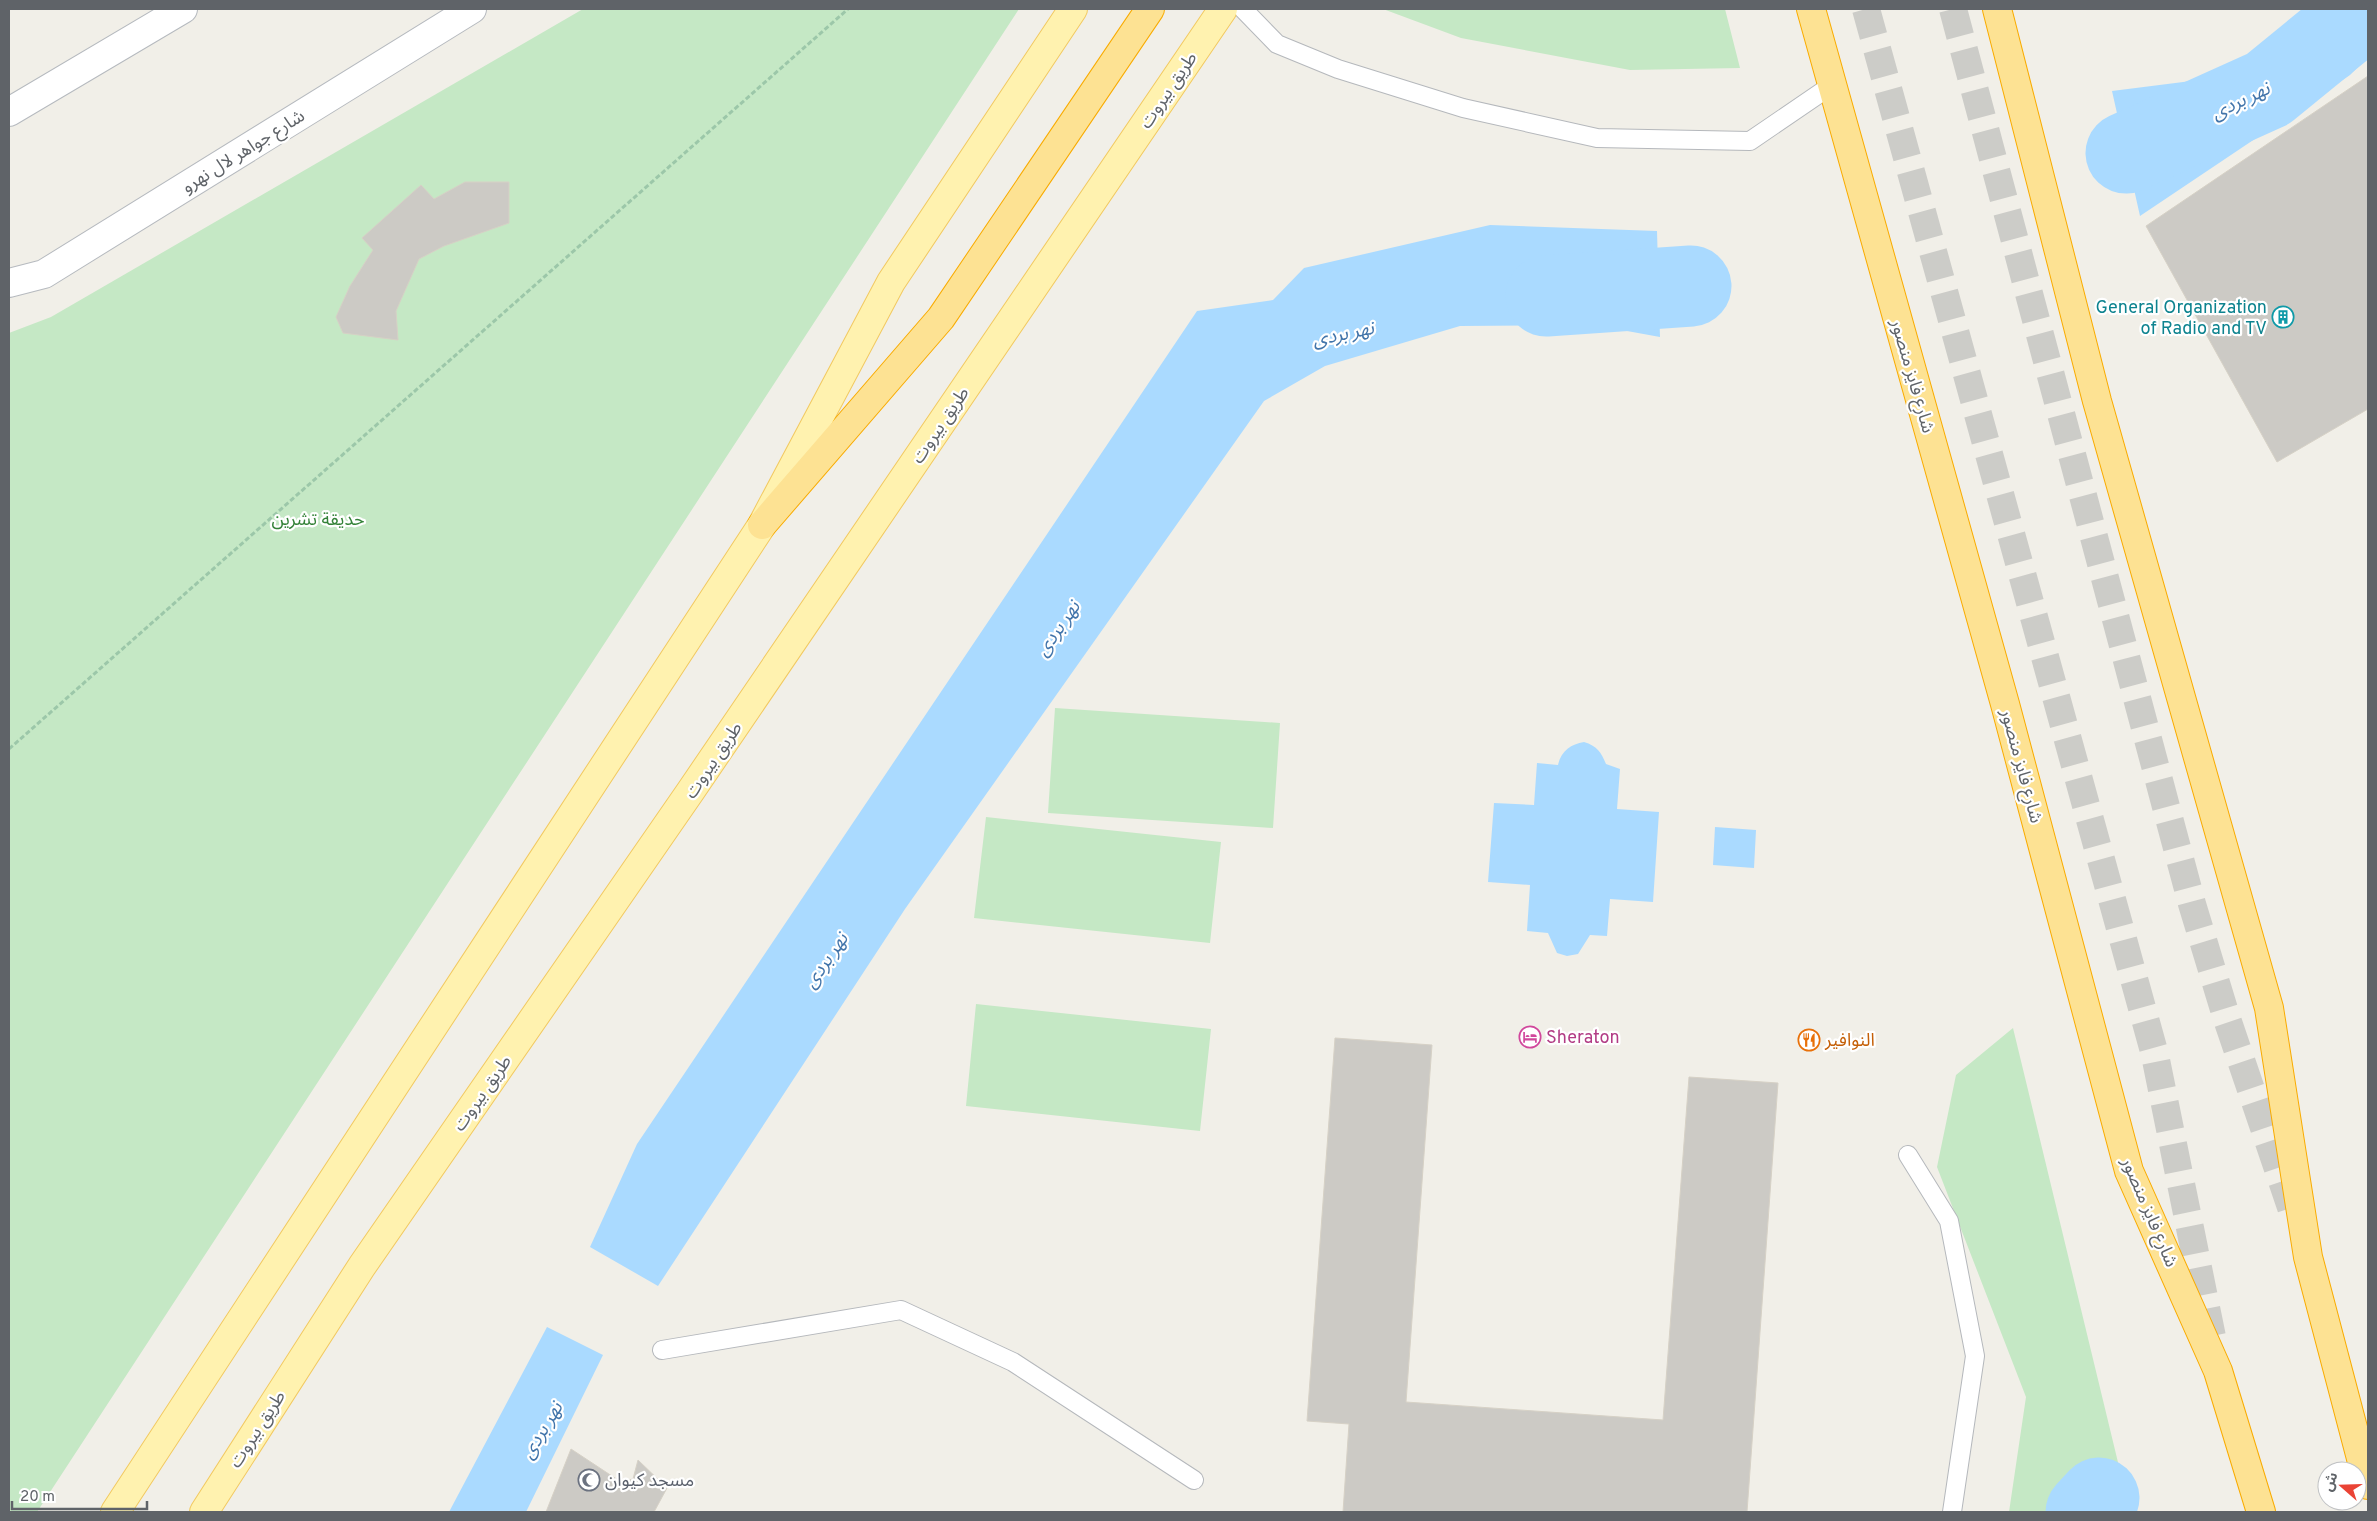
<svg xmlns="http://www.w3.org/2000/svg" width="2377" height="1521" viewBox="0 0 2377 1521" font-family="Overpass,'Noto Sans Arabic',sans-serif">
<rect width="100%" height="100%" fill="#f1efe8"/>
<path fill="#c5e8c5" d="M583,9h436l-982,1503h-28v-1179l42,-16z
M1383,9h342l15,59 -110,2 -169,-32z
M1055,708l225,15 -7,105 -225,-15z
M986,817l235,25 -11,101 -236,-25z
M976,1004l235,25 -11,102 -234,-25z
M2013,1028l117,484h-121l17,-115 -89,-230 19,-92z"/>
<path fill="#aadaff" d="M2366,9h2v48l-18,18 -210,141 -28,-125 181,-23z
M1490,225l167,6 3,106 -66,-12 -134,1 -135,40 -61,35 -359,508 -247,377 -68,-39 47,-103 560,-833 76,-11 31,-32z
M1584,742c13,4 17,10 22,22l14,5 -3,40 42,3 -6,90 -43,-3 -3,37 -17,-1 -12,19 -11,2 -10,-3 -9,-20 -21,-2 3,-46 -42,-3 6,-79 40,2 3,-42 21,2c3,-14 13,-21 26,-23z
M1715,827l41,3 -2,38 -41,-3z
M547,1327l56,28 -77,157h-77z"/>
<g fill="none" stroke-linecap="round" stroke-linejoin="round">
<path stroke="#aadaff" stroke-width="81" d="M2126,153l142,-64 98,-80
M1546,296l145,-10
M2086,1512l13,-14"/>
</g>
<path fill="#cccac5" stroke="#d6d1c6" d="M2368,76v333l-91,53 -131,-236z
M465,182h44v41l-65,23 -25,13 -23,52 2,29 -55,-7 -7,-16 14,-31 23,-36 -11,-12 59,-53 13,14z
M1335,1038l97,7 -26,357 257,18 26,-343 89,6 -31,429h-404l6,-88 -42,-3z
M571,1449l50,33 12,-3 5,-19 29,28 -13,24h-108z"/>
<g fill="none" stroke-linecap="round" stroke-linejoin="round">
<path stroke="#ccccc8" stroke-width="28" stroke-dasharray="28 14" stroke-linecap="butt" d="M1866,9l289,1046 59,292
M1953,9l239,895 34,112 68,200"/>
<g stroke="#b5b8bc" stroke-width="20">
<path id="lane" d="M1243,9l34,35 61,25 125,39 134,30 153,3 82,-56
M1908,1155l41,66 26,135 -23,156
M662,1350l239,-40 112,52 181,118"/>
</g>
<g stroke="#b6babf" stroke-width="30">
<path id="secondary" d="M9,112l174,-103
M9,283l35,-9 428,-265"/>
</g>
<g stroke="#f2c960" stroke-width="30">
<path id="primary" d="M115,1512l647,-987 129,-243 182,-273
M204,1512l158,-246 328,-474 533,-783"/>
</g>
<g stroke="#f9ab00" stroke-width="30">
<path id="highway" d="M1811,9l194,695 124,467 89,200 43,141
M1997,9l100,392 172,607 39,249 60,228
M762,525l179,-207 209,-309"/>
</g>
<path stroke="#9cc7a9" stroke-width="3" stroke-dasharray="5 2.5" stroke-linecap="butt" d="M9,749l839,-740"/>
<use href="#lane" stroke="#fff" stroke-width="18"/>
<use href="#secondary" stroke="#fff" stroke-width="28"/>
<use href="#primary" stroke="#fff2af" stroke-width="28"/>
<use href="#highway" stroke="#fde293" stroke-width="28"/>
</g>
<defs>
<g id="building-ring" transform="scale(1.125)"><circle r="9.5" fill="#fff" stroke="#0f9aa8" stroke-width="1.5"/><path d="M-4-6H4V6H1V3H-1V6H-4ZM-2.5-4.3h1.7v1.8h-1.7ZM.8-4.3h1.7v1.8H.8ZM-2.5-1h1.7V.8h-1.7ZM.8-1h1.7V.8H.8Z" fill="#0f9aa8"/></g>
<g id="hotel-ring" transform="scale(1.125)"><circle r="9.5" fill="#fff" stroke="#d1479c" stroke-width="1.5"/><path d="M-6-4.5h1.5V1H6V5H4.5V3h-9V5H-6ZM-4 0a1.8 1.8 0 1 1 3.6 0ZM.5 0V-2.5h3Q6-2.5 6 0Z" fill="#d1479c"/></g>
<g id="restaurant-ring" transform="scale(1.125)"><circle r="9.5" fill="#fff" stroke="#e8710a" stroke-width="1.5"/><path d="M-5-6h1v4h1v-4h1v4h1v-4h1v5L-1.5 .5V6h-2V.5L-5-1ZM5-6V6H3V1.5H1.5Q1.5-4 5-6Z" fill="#e8710a"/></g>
<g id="mosque-ring" transform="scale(1.125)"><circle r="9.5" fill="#fff" stroke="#6b7280" stroke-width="1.5"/><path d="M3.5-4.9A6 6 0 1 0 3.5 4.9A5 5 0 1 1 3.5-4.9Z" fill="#6b7280"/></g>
</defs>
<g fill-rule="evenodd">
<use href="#building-ring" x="2283" y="317"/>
<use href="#hotel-ring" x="1530" y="1037"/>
<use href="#restaurant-ring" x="1809" y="1040"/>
<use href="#mosque-ring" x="589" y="1480"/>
</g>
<g text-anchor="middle" stroke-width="4.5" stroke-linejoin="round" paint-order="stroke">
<g font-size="18" fill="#5f6368" stroke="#fff">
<text transform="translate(1168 90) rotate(-56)" y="6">طريق بيروت</text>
<text transform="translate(243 151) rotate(-32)" y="6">شارع جواهر لال نهرو</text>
<text transform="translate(1913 376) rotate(74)" y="6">شارع فايز منصور</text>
<text transform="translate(940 425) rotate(-56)" y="6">طريق بيروت</text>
<text transform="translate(713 760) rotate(-56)" y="6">طريق بيروت</text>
<text transform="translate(2022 766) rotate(75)" y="6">شارع فايز منصور</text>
<text transform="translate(482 1093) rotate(-55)" y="6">طريق بيروت</text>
<text transform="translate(2150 1212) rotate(67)" y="6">شارع فايز منصور</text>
<text transform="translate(257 1429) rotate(-57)" y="6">طريق بيروت</text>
</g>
<g font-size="18" fill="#0d838f" stroke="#fff" text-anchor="end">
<text x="2267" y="313">General Organization<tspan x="2267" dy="21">of Radio and TV</tspan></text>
</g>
<g font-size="18" fill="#348238" stroke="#fff">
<text x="318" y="525">حديقة تشرين</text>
</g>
<g font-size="18" fill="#b23c85" stroke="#fff" text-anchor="start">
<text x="1546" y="1043">Sheraton</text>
</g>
<g font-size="18" fill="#c56008" stroke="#fff" text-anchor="start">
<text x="1825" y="1046">النوافير</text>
</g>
<g font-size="18" fill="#5b616d" stroke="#fff" text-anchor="start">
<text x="605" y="1486">مسجد كيوان</text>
</g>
<g font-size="19" font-style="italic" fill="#4174aa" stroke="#fff">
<text transform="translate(2240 100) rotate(-26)" y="7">نهر بردى</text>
<text transform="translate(1343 333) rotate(-12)" y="7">نهر بردى</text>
<text transform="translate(1057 628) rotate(-55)" y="7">نهر بردى</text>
<text transform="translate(825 960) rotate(-55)" y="7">نهر بردى</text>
<text transform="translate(541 1430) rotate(-59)" y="7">نهر بردى</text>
</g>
</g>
<rect width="2377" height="1521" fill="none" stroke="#5f6368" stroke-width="20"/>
<g transform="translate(2342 1486) rotate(290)"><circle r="24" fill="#ffffff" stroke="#bfc1c3"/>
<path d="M0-4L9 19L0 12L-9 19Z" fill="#ea4335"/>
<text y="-8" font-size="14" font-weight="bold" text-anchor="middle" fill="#5f6368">ش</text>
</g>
<path d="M12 1501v8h135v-8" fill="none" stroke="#5f6368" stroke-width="2.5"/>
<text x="20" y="1501" font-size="15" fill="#5f6368" stroke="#ffffff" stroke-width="4" paint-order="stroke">20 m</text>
</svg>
